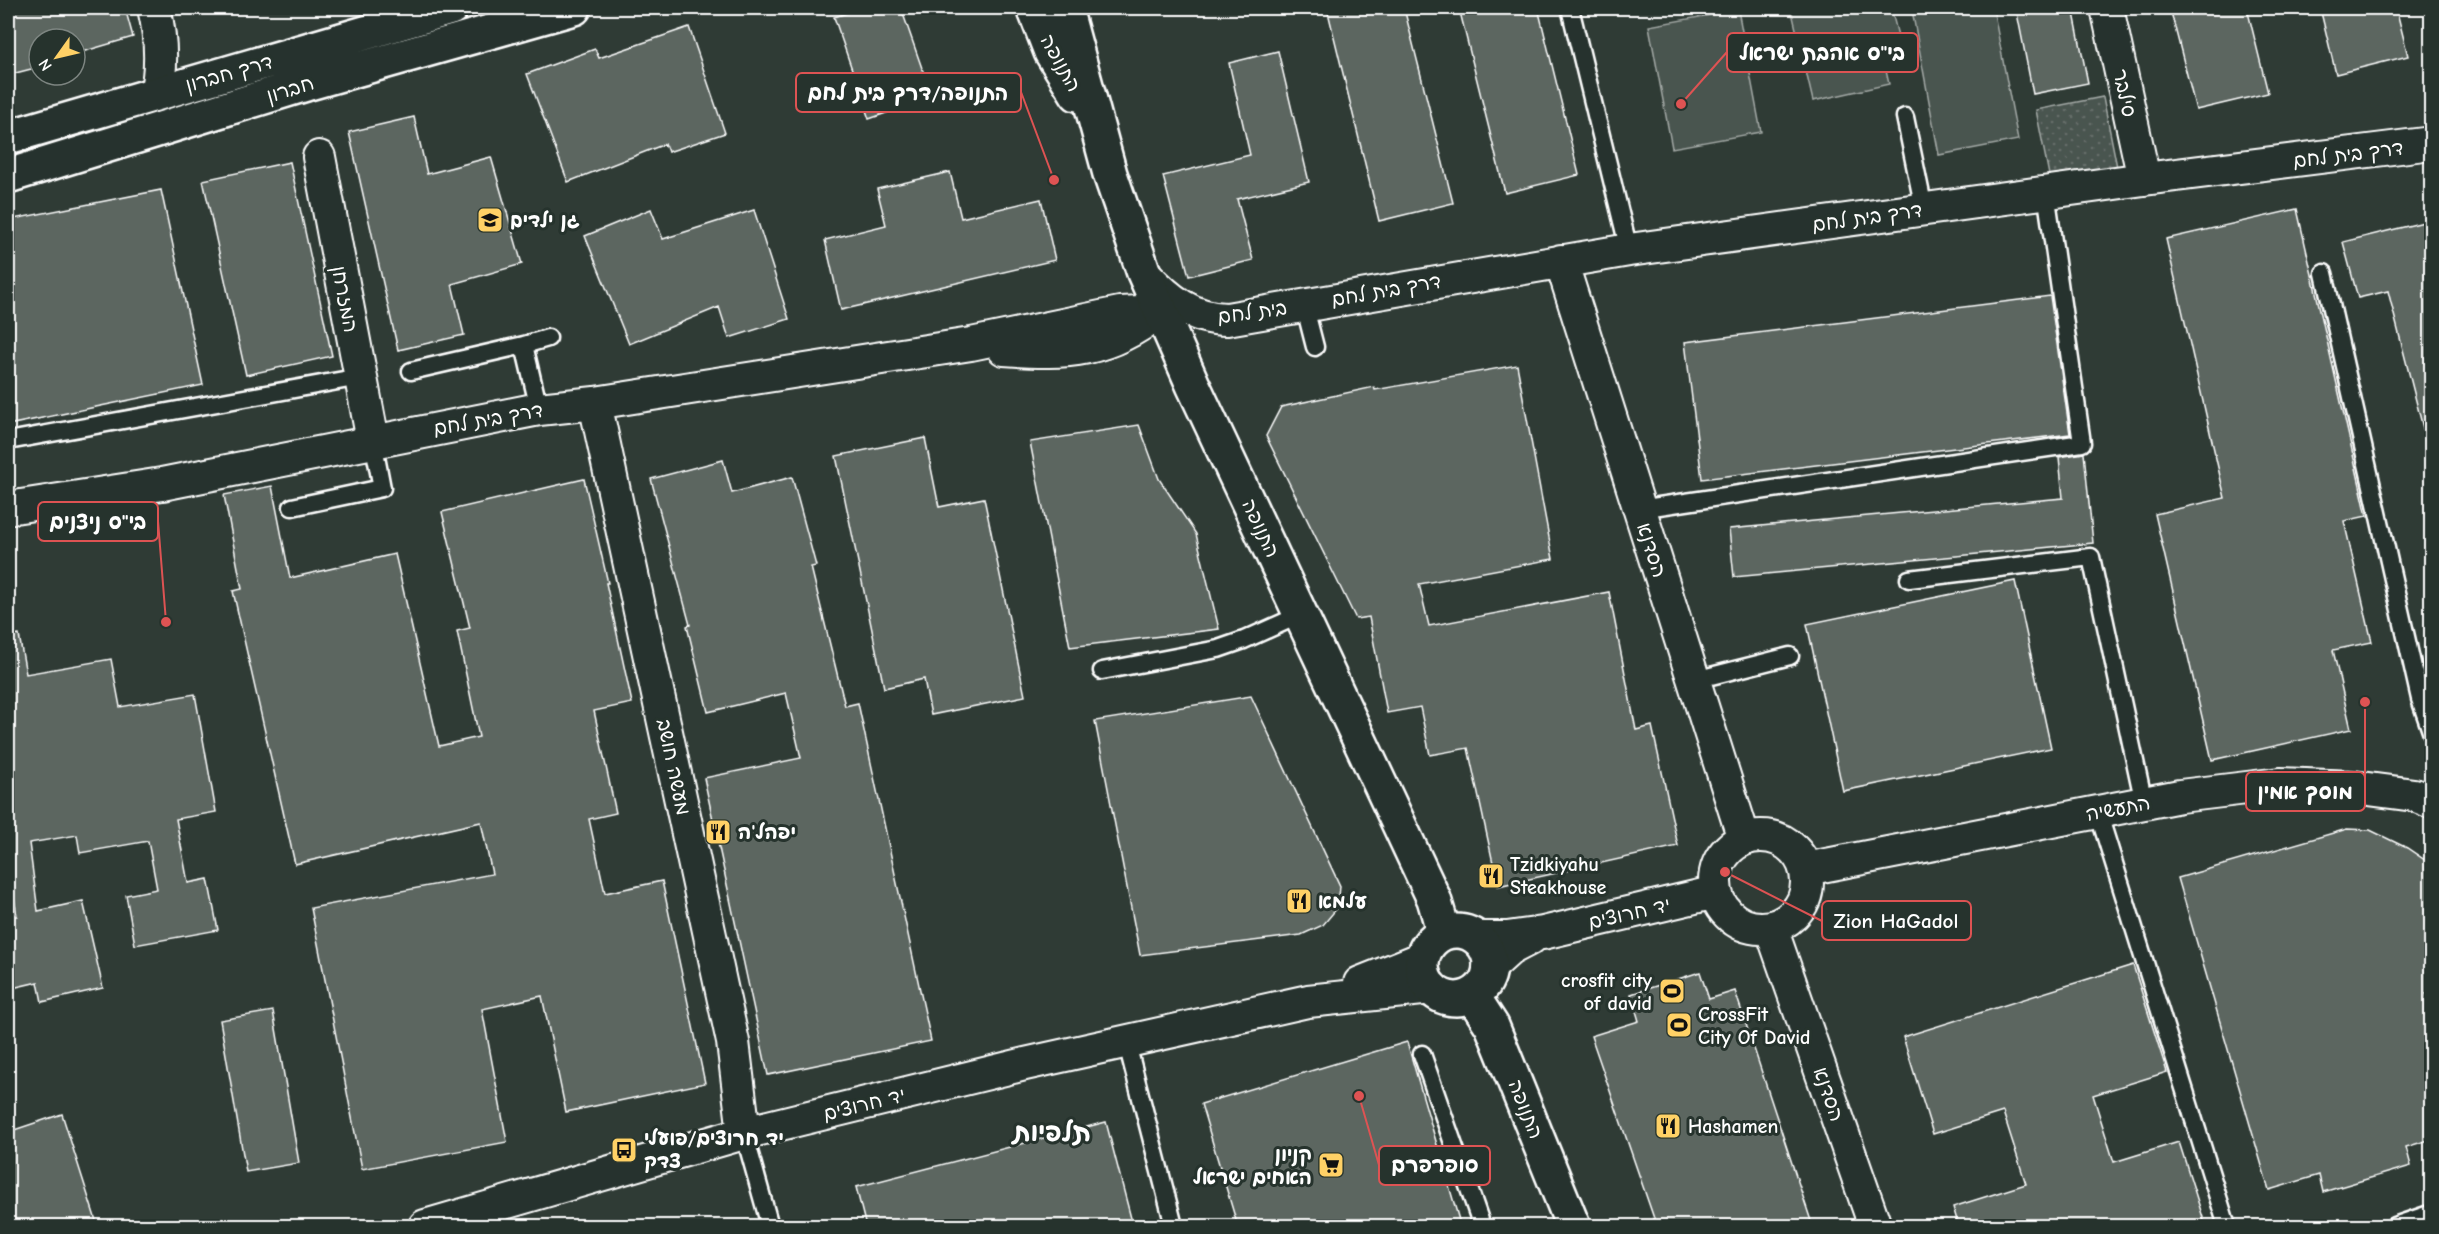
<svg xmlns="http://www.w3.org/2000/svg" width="2439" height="1234" viewBox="0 0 2439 1234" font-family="'Comic Neue','Playpen Sans Hebrew',sans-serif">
<defs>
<pattern id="park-dots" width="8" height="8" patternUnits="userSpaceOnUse" patternTransform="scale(1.5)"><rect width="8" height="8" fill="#4a544f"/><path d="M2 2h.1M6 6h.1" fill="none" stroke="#656e69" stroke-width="1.8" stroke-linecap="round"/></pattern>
</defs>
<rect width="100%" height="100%" fill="#2f3b35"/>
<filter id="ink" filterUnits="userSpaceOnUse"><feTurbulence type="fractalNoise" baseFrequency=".0167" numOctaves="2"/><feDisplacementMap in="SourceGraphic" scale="12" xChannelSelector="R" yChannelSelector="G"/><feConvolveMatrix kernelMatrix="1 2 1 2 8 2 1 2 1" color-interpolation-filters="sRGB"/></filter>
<g filter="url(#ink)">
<path fill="url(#park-dots)" stroke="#a4aaa7" stroke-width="1.5" d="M2103,97l14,70 -67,13 -14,-70z"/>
<path fill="#4a544f" stroke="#a4aaa7" stroke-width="1.5" d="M1791,8h100l10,40 -19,5 7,31 -76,17z
M1928,8h65l25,132 -79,15 -27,-145z
M1738,10l23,122 -89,16 -23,-122z"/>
<path fill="#5b6661" stroke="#fff" stroke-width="1.5" d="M8,8h117l8,29 -58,17v-15h-36v28l-31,8z
M863,8h38l31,89 -63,22 -35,-102z
M1327,8h77l49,195 -74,18z
M1459,8h79l41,167 -74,18z
M2016,8h57l15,75 -55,11z
M2170,8h77l21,85 -72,17z
M2320,8h76l12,48 -72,18z
M689,27l36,106 -57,19 -3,-8 -97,38 -41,-108 68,-25 4,9z
M1278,51l31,131 -72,17 16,61 -64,16 -26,-100 87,-21 -21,-92z
M414,117l13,57 64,-17 31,107 -70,20 12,51 -66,15 -49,-218z
M290,162l42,194 -86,19 -43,-195z
M950,172l11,46 80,-19 14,61 -214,50 -16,-70 61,-15 -9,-36z
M161,190l42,195 -195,40v-205z
M651,209l12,30 91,-29 35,109 -60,19 -10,-31 -90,37 -44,-108z
M2297,209l70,307 -23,5 28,121 -39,8 18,79 -139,31 -57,-246 70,-16 -59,-259z
M2432,220v211l-8,1 -36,-141 -30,7 -15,-56z
M2050,296l20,138 -368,45 -17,-137z
M1517,365l36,194 -134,25 10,42 180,-34 27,138 16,-4 26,120 -180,40 -30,-138 -38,7 -10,-48 -33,6 -18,-96 -13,2 -90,-183 15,-29 93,-20 1,3z
M1139,425l20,54 37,55 23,95 -149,18 -40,-205z
M925,438l14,69 45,-9 41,198 -94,19 -7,-36 -40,9 -48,-232z
M2084,453l9,90 -359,34 -5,-48 334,-31 -4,-41z
M723,460l9,33 60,-16 24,89 -5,1 34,139 13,-3 73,338 -163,34 -64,-297 97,-20 -15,-65 -78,19 -21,-86 3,-1 -39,-146z
M584,479l24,104h-2l26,120 -38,8 22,102 -27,6 16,74 57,-12 43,202 -139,29 -24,-116 -60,13 25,133 -145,27 -51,-261 181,-34 -11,-52 -186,42 -62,-273 9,-2 -18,-94 48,-9 18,92 105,-24 44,192 40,-9 -22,-106 13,-3 -28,-116z
M2015,581l36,167 -208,43 -36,-167z
M19,635l7,39 85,-15 9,48 75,-13 21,118 -40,7 12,64 20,-4 10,51 -83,15 -9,-50 31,-6 -9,-48 -68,12 -3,-18 -48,8 9,68 45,-10 20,87 -61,14 -4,-20 -30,7v-71l9,-2 -9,-56v-224z
M1251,696l89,190 -2,21 -15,18 -22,10 -161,20 -45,-234z
M2347,829l23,1 37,18 25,17v127l-6,1 6,19v127l-26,8 5,19 -88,26 -4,-17 -50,15 -91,-312z
M2133,965l34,107 -74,23 21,67 65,-20 27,85h-247l-6,-20 73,-23 -23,-72 -70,22 -30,-97z
M1700,972l9,27 26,-8 78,236h-156l-66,-191 48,-15 -8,-27z
M273,1011l26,152 -53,9 -26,-152z
M1407,1042l54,185h-223l-37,-123z
M62,1114l36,113h-90v-95z
M1106,1122l27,104 -267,1 -10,-40z"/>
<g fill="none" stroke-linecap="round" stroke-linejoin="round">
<g stroke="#fff" stroke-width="21">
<path id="service" d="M1570,8l59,242
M1905,117l19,92
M2324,273l96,426 12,35
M1304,304l11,43
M524,345l24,-7
M411,371l113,-26 15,64
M8,441l352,-64
M292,507l90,-19 -9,-47
M1639,509l443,-66 -36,-251
M1909,579l182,-22 53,246
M1102,671l116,-22 26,-9 58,-26
M1695,680l95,-24
M2098,812l129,414
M1126,1040l48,186
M1422,1054l60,172
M744,1133l26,93
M2394,1226l38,-13"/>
</g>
<g stroke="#fff" stroke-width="36">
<path id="minor" d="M154,8c7,29 9,56 2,86
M2107,8l37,171
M319,157l54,284
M1561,261l183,578
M1145,274c23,25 47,45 82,45l402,-69 515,-71 288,-36
M1004,349c65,5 103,3 156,-38
M595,403l138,639 11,91
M8,508l154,-24 377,-75 56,-6 376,-59 149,-31 40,-2
M1715 882a46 46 0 1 1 92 0a46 46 0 1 1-92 0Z
M1806,869l374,-73 100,-12 73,3 61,8 18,7
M1771,928l104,298
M1476,938h31l36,-5 173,-41
M1489,968l21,-19 21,-11
M1360,983l63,-25
M425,1226l319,-93 281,-69 283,-63 124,-13"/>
</g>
<g stroke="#fff" stroke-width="38">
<path id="tertiary" d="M1034,8l17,44 26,42
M1065,8l45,166 34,99 49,112 241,514 10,34
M1422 965a34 34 0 1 1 68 0a34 34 0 1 1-68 0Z
M1472,995l20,31 81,200"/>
</g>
<g stroke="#fff" stroke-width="38">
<path id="trunk" d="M8,137l443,-129
M8,176l298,-92 268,-76"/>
</g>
<use href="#service" stroke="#26332d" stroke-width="16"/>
<use href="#minor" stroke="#26332d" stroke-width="32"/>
<use href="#tertiary" stroke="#26332d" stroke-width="33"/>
<use href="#trunk" stroke="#26332d" stroke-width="33"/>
</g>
</g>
<defs>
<g id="school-square" transform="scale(1.35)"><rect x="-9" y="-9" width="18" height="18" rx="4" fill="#ffd166" stroke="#26332d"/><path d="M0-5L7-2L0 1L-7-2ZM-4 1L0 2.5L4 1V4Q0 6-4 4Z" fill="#111"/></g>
<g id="restaurant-square" transform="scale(1.35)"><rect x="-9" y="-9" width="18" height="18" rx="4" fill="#ffd166" stroke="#26332d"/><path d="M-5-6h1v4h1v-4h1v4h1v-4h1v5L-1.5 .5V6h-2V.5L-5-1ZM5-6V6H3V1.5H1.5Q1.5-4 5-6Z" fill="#111"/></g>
<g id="stadium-square" transform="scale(1.35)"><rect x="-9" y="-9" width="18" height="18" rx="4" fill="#ffd166" stroke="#26332d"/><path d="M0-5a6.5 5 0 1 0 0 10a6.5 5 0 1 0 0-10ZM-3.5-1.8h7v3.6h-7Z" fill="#111"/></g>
<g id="bus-square" transform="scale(1.35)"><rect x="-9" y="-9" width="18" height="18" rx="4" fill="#ffd166" stroke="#26332d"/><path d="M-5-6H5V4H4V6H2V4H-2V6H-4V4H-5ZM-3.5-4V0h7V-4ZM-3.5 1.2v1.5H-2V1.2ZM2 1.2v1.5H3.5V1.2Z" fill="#111"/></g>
<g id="supermarket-square" transform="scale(1.35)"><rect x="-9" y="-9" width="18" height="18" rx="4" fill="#ffd166" stroke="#26332d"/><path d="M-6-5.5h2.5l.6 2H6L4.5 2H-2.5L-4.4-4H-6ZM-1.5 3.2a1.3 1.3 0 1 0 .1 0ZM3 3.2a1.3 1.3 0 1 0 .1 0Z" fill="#111"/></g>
</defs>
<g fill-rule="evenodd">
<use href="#school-square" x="490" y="220"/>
<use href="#restaurant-square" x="718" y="832"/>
<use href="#restaurant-square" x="1491" y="876"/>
<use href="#restaurant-square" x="1299" y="901"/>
<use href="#stadium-square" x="1672" y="991"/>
<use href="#stadium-square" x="1679" y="1025"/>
<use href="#restaurant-square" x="1668" y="1126"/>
<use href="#bus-square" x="624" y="1150"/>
<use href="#supermarket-square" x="1331" y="1165"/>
</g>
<g text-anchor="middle" stroke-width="6" stroke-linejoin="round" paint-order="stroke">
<g font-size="20" fill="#fff" stroke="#26332d">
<text transform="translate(1061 63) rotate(61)" y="7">התנופה</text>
<text transform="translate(229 73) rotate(-16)" y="7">דרך חברון</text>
<text transform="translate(290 89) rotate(-17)" y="7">חברון</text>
<text transform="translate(2125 93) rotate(78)" y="7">סילבר</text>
<text transform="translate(2348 154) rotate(-7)" y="7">דרך בית לחם</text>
<text transform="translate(1867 217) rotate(-8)" y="7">דרך בית לחם</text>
<text transform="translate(1386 290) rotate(-10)" y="7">דרך בית לחם</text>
<text transform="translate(345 299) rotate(79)" y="7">המזרחן</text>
<text transform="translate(1252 312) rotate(-8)" y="7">בית לחם</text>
<text transform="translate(488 419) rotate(-10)" y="7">דרך בית לחם</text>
<text transform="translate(1261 528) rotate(65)" y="7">התנופה</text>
<text transform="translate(1652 550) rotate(72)" y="7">הסדנא</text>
<text transform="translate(674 767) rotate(78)" y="7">מעשה חושב</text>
<text transform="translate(2118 808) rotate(-11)" y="7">התעשיה</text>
<text transform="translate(1629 913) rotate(-13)" y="7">יד חרוצים</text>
<text transform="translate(1829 1094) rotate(71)" y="7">הסדנא</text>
<text transform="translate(864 1104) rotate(-14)" y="7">יד חרוצים</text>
<text transform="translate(1526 1109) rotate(68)" y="7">התנופה</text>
</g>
<g font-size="20" font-weight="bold" fill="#fff" stroke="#26332d" text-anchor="start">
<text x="510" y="227">גן ילדים</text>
<text x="738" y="839">יפהל'ה</text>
<text x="1510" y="871">Tzidkiyahu<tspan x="1510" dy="23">Steakhouse</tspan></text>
<text x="1318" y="908">עלמא</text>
<text x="1652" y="987" text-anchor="end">crosfit city<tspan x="1652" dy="23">of david</tspan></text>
<text x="1698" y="1021">CrossFit<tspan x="1698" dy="23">City Of David</tspan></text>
<text x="1688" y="1133">Hashamen</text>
<text x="644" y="1145">יד חרוצים/פועלי<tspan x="644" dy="23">צדק</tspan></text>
<text x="1312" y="1161" text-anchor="end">קניון<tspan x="1312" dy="23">האחים ישראל</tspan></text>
</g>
<g font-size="26" font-weight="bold" fill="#fff" stroke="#26332d">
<text x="1052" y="1141">תלפיות</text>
</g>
</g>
<path fill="none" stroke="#de5353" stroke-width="2" d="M1681 104L1727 52M1054 180L1021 92M166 622L158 521M2365 702L2365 792M1725 872L1822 921M1359 1096L1379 1165"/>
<g fill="#de5353" stroke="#26332d" stroke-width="2">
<circle cx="1681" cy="104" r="6"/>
<circle cx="1054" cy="180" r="6"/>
<circle cx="166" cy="622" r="6"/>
<circle cx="2365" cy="702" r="6"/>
<circle cx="1725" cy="872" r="6"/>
<circle cx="1359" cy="1096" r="6"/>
</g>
<g fill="#26332d" stroke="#de5353" stroke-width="2">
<rect x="1727" y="33" width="191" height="39" rx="6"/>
<rect x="796" y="73" width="225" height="39" rx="6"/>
<rect x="38" y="502" width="120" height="39" rx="6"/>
<rect x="2246" y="772" width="119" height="39" rx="6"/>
<rect x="1822" y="901" width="149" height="39" rx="6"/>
<rect x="1379" y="1146" width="111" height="39" rx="6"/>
</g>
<g font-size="21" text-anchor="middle" font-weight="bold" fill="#fff">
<text x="1822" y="60">בי"ס אהבת ישראל</text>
<text x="908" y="100">התנופה/דרך בית לחם</text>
<text x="98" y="529">בי"ס ניצנים</text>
<text x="2305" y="799">מוסך אמין</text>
<text x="1896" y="928">Zion HaGadol</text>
<text x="1435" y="1172">סופרפרם</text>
</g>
<rect width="2439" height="1234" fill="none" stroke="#26332d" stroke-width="30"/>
<rect x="15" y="15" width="2409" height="1204" fill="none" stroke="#fff" stroke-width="2" filter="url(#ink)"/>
<g transform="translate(57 57) rotate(236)"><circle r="28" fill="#26332d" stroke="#7d8581" stroke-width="1.5"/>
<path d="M0-4.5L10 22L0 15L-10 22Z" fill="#ffd166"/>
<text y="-9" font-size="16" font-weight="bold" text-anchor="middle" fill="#ffffff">N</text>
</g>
</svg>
